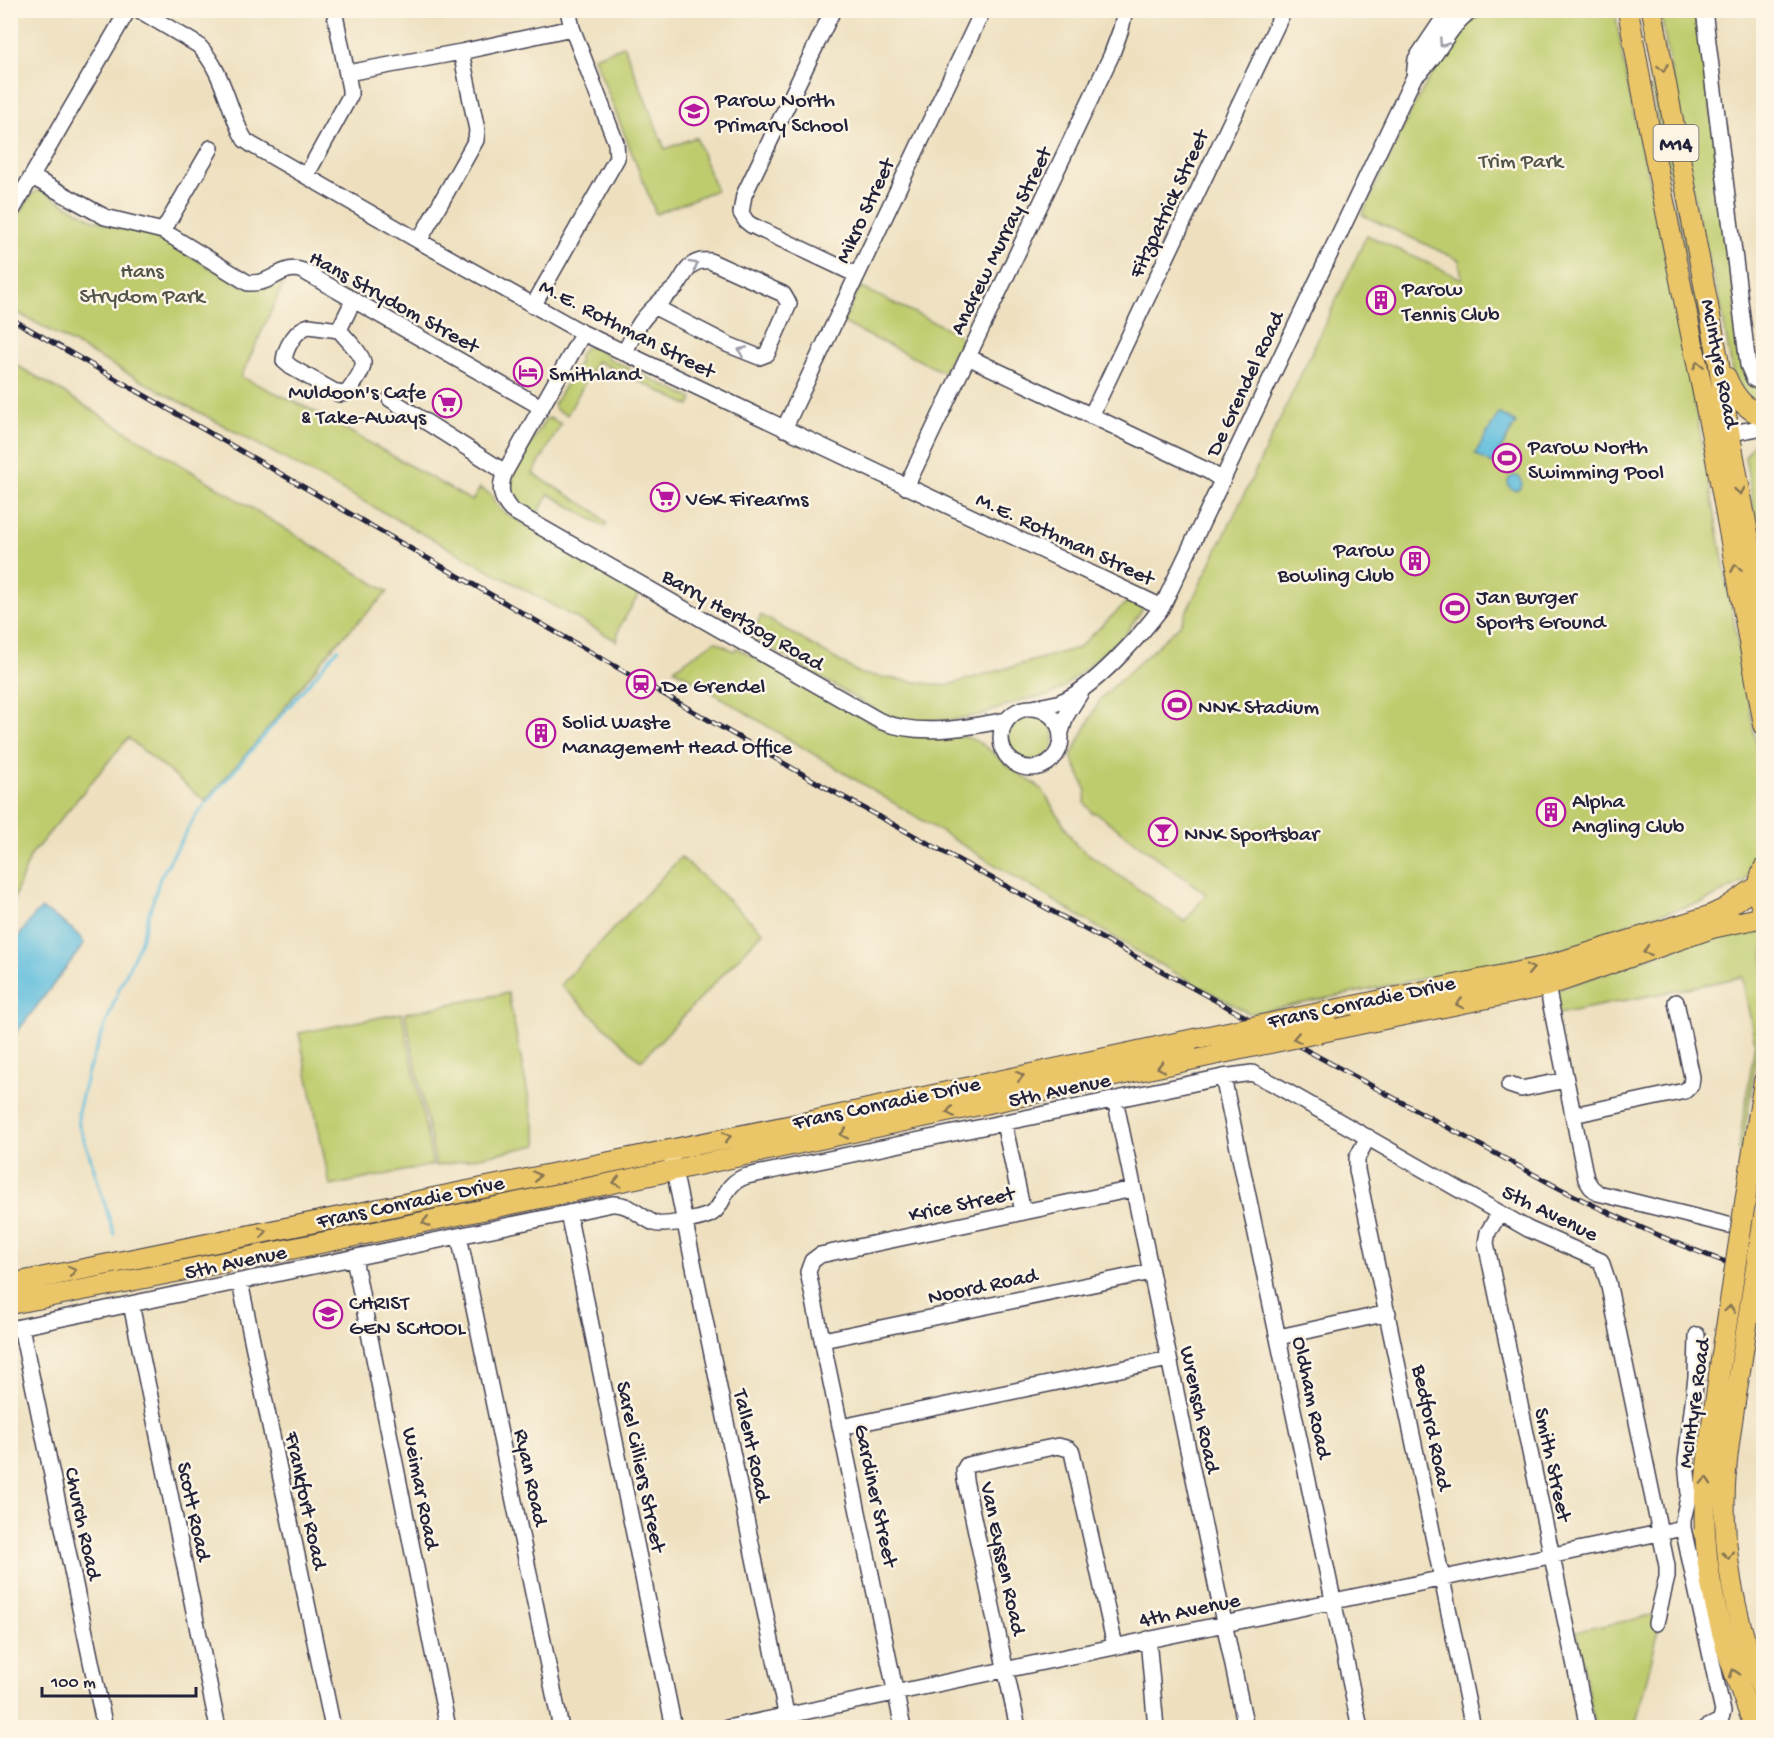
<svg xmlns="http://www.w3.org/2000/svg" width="1774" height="1738" viewBox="0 0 1774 1738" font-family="'Gochi Hand',sans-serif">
<rect width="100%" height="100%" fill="#fcf5e5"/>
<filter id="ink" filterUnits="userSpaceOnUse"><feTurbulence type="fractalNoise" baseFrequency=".0167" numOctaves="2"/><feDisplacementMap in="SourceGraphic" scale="12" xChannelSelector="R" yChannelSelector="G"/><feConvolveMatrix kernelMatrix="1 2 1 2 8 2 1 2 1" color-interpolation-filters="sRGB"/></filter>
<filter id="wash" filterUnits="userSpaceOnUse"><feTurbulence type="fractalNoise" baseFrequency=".008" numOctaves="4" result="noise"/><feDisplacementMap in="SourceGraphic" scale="24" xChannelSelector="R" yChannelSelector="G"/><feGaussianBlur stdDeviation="1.35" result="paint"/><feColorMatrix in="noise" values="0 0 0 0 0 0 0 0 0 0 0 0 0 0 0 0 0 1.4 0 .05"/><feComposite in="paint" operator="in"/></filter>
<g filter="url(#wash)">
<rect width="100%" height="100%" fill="#eee0bf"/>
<path fill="#bfcc6e" stroke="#707754" stroke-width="1.5" d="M1491,11h124l14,81 46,201 88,489v66l-16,30 -7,6 -37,18 -70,20 -55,23 -40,10 -288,59 -102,-56 -474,-289 41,-28 19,10 3,-3 150,83c23,8 49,1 73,5 22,3 34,19 50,31 11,9 23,14 33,24l33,54 109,77 21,-28 -110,-81h-4l-7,-10 1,-13 -15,-34 30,-58 79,-73 64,-130 123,-260 95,44 -3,-19 -97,-45 52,-110 35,-60 10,-14 11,-10z
M1660,11h39l44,358 20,21v20l-12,-5 -19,-34 -11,-65 -24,-91z
M624,46l41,103 31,-12 20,53 -60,24 -62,-157z
M1650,49l70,367 -9,-15 -30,-168 -28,-136z
M40,190l54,30 59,15 89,51 44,-8 -45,99 69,32 162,92 8,-13 12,7 2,7 8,9 132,77 4,8 -19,32 -2,13c-201,-113 -405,-220 -606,-332v-83l22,-33z
M860,287l97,46 8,11 -4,6 -7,2 -11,20 -100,-49z
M591,346l15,7 1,5 86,41 -3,7 -93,-45 -30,54 -11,-5 -2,-6 25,-42v-7l6,-8z
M11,362l50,29 327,201 -55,55 -77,96 -51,58 -77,-63 -97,117 -20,51z
M550,418l11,6 -28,50 62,37 12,13 -2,3 -56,-33 -10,17 -4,2 -13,-5 -11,-10 -3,-5v-13l36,-58 2,-3z
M1763,440v18l-5,6 5,28v71l-18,-106 9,-14z
M1129,600l13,7v3l-16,23 -63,55 -15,8 -27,4 -40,15 -31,5h-44l-25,-7 -130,-76 10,-22 100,59 83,12 134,-38z
M1008 738a23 23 0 1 1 46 0a23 23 0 1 1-46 0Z
M681,857l82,75 -122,129 -81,-76z
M1750,929h10v3l4,2 -1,81 -21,136h-4l17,-108 -13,-66 -184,37 -3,-20 2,-4 162,-58z
M508,993l30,152 -102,21 -31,-153z
M402,1013l31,152 -103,21 -31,-153z
M1651,1616l8,13 -24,98h-40l-19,-96z"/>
<path fill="#60bede" stroke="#41708c" stroke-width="1.5" d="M1499,413l17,10 -24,41 -17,-10z
M1508 483a7 7 0 1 1 14 0a7 7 0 1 1-14 0Z
M42,909c11,6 39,24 42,35l-73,96v-93l24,-33z"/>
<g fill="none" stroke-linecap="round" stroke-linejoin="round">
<path stroke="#60bede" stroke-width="3" d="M114,1234l-25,-81 -10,-27 -1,-14 10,-41 31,-82 21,-46 20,-65 36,-63 142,-166"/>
</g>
</g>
<g filter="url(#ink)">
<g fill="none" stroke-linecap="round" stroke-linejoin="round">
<g stroke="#413e4f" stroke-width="18">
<path id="minor" d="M139,10l59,35c23,23 29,57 42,86l5,9 7,5 167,96 164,92 579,274
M833,10l-89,185 -3,18 5,8 5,4 106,50
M1704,10l44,355 6,14 10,5
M347,73l114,-21 111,-24
M1414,77c24,-18 32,-50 58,-67
M306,176l44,-80v-7l-16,-79
M32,177l73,40 58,14 85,52c6,0 11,0 16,-2 14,-5 23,-16 39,-10l238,136
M10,214l118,-204
M163,231l48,-83
M419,241l57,-101 1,-10 -16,-78
M533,306l84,-148 -1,-15 -44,-115 -4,-18
M309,326l30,4c5,6 23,24 24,32 1,9 -11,24 -16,31l-8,1 -48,-27 -7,-6c1,-13 12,-32 25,-35z
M339,330l14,-29
M583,333l-78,139c-6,15 -5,26 6,38l369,211c38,16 86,7 126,-1
M624,353c6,-10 10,-21 17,-31 9,-13 23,-24 35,-35 10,-13 13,-29 34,-26l73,33 6,10 -22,50 -8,3 -30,-12 -74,-38
M968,357l240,114 14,9
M390,399l115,73
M1091,416l193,-406
M784,429l199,-419
M1721,435l43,-8
M906,487l205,-431 10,-27 4,-19
M1001 738a30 30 0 1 1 60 0a30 30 0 1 1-60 0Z
M1033,708c9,-2 19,-3 27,-6 32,-12 81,-67 102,-95l252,-530 2,-18 33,-49
M1061,732l5,-16 15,-24
M1547,986l39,193 5,8 7,6 130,32
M1223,1077l137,651
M1509,1085l12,4 45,-9
M1115,1099l131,629
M1573,1115l112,-24 6,-6 1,-8 -16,-75
M1004,1123l19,89
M1368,1137l-11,21v12l116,558
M672,1160l117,568
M568,1213l106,515
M1500,1213l-12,19 -2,11 102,485
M459,1236l102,492
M354,1258l94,470
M240,1282l93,446
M131,1304l87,424
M21,1327l84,401
M10,1329l602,-125c18,-1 26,12 42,19 8,4 46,-4 55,-8 17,-8 12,-31 38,-39l476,-99 29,-4 20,10 256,146 73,32 7,21 59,284v11l-11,46
M1279,1337l109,-24
M823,1340l328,-68
M841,1427l328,-68
M1683,1528l40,184 -3,9 -14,7
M1148,1639l8,89
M727,1728l956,-200v-8l6,-26 -3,-33 10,-84 1,-42
M903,1728l-95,-456 4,-11 8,-6 313,-66
M1018,1728l-53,-248 -1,-10 3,-5 91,-19 11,3 3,3 43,194"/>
</g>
<g stroke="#413e4f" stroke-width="22">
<path id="major" d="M1628,10l21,118 63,309 52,288
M1652,10l66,348 9,62 37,199
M1726,377c8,19 18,31 38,40
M1764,868c-7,15 -8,29 0,44
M1329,1011l214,-44 166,-51 15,-7 34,-23
M1355,1025l192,-39 165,-58 52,-11
M1749,1176l15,-95
M10,1284l802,-163 382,-82
M10,1304c404,-77 806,-164 1208,-250
M1720,1367c-7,55 -18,111 -15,167 4,68 25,131 50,194
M1740,1371c-6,38 -13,76 -15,114 -3,72 12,143 39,210"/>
</g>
<use href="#minor" stroke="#fff" stroke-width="15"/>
<use href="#major" stroke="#ebc669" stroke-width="20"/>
<g stroke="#22223b" stroke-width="5">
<path id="rail" d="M10,318l815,469 730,399c68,35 136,66 209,89"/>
</g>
<use href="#rail" stroke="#fcf5e5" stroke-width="3" stroke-dasharray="9" stroke-linecap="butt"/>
<g stroke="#413e4f" stroke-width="22" stroke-linecap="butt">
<path id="major-bridge" d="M1194,1039l135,-28
M1218,1054l137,-29
M1720,1367l29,-191
M1740,1371l24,-155"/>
</g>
<use href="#major-bridge" stroke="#ebc669" stroke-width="20"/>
</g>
<defs><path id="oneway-chevron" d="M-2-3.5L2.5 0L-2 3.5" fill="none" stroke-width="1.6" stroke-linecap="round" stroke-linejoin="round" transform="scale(1.5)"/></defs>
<g stroke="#9c9ca7">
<use href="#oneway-chevron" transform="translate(1443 43) rotate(124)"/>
<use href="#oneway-chevron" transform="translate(694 265) rotate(-31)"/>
<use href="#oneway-chevron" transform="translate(742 351) rotate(-156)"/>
</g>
<g stroke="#867452">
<use href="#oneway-chevron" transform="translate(1663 68) rotate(80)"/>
<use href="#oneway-chevron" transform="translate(1698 365) rotate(-102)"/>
<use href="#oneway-chevron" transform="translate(1740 491) rotate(80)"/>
<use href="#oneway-chevron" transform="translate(1736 568) rotate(-100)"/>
<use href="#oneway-chevron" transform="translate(1647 951) rotate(160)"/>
<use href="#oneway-chevron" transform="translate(1530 969) rotate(-12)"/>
<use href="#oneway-chevron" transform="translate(1460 1004) rotate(168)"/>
<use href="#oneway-chevron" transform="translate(1297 1038) rotate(168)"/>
<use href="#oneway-chevron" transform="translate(1161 1067) rotate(168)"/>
<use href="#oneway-chevron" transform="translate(1020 1076) rotate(-12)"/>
<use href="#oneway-chevron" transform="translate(950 1112) rotate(168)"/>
<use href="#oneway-chevron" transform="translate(844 1134) rotate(168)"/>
<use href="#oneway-chevron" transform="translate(727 1137) rotate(-11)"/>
<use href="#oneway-chevron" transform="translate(537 1176) rotate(-12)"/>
<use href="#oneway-chevron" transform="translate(617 1182) rotate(168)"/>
<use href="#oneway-chevron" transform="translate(426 1222) rotate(168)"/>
<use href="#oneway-chevron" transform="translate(263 1232) rotate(-12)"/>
<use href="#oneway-chevron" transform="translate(72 1271) rotate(-12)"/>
<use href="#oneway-chevron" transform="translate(1730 1309) rotate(-82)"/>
<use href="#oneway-chevron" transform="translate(1706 1481) rotate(-87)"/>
<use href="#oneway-chevron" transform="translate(1728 1555) rotate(84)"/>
<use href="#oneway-chevron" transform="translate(1734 1673) rotate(-108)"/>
</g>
</g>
<defs>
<g id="school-ring" transform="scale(1.5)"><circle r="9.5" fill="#fcf5e5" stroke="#b5179e" stroke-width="1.5"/><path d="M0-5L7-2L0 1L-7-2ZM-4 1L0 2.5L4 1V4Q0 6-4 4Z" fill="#b5179e"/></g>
<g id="building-ring" transform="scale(1.5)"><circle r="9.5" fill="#fcf5e5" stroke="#b5179e" stroke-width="1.5"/><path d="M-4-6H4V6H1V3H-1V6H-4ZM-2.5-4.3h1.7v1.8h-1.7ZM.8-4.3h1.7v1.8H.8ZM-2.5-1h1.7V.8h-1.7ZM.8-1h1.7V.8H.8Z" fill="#b5179e"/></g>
<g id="hotel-ring" transform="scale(1.5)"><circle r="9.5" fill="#fcf5e5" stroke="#b5179e" stroke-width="1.5"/><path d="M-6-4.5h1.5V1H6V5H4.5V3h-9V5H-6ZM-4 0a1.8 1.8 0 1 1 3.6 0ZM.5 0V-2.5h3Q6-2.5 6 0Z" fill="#b5179e"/></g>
<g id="supermarket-ring" transform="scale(1.5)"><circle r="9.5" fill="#fcf5e5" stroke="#b5179e" stroke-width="1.5"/><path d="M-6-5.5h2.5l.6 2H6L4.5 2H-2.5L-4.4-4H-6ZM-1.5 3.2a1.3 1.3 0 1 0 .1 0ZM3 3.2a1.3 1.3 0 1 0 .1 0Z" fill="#b5179e"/></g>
<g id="stadium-ring" transform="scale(1.5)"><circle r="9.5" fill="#fcf5e5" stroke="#b5179e" stroke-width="1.5"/><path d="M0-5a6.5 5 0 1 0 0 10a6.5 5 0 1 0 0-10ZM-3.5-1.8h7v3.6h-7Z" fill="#b5179e"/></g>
<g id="station-ring" transform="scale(1.5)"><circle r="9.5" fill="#fcf5e5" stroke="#b5179e" stroke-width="1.5"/><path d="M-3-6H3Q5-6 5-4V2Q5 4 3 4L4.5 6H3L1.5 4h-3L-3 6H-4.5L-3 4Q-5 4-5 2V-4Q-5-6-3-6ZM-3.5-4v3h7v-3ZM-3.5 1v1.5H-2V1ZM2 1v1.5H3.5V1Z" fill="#b5179e"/></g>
<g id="bar-ring" transform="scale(1.5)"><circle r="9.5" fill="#fcf5e5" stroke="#b5179e" stroke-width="1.5"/><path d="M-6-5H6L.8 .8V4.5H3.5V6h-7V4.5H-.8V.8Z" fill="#b5179e"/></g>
</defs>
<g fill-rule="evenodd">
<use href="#school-ring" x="694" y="111"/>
<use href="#building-ring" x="1381" y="300"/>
<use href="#hotel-ring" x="528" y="372"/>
<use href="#supermarket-ring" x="447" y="403"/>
<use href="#stadium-ring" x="1507" y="458"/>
<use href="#supermarket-ring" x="665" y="497"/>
<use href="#building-ring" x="1415" y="561"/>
<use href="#stadium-ring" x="1455" y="608"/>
<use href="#station-ring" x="641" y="684"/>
<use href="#stadium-ring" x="1177" y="705"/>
<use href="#building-ring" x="541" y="733"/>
<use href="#building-ring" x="1551" y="812"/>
<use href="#bar-ring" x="1163" y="832"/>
<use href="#school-ring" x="328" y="1314"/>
</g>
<g text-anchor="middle" stroke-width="5" stroke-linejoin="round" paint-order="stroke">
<rect fill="#fcf5e5" stroke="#63616e" stroke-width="1.5" x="1653.5" y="125" width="45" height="36" rx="4.5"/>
<g font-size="21" font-weight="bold" fill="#22223b">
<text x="1676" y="150">M14</text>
</g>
<g font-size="22" fill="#22223b" stroke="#fcf5e5" text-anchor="start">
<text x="715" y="106">Parow North<tspan x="715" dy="25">Primary School</tspan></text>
<text x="1402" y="295">Parow<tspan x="1402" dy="25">Tennis Club</tspan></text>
<text x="549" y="380">Smithland</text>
<text x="426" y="398" text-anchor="end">Muldoon's Cafe<tspan x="426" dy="25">&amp; Take-Aways</tspan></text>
<text x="1528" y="453">Parow North<tspan x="1528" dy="25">Swimming Pool</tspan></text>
<text x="686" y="505">VGK Firearms</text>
<text x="1394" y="556" text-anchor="end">Parow<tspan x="1394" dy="25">Bowling Club</tspan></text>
<text x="1476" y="603">Jan Burger<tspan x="1476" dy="25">Sports Ground</tspan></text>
<text x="662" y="692">De Grendel</text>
<text x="1198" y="713">NNK Stadium</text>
<text x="562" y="728">Solid Waste<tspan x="562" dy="25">Management Head Office</tspan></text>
<text x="1572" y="807">Alpha<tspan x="1572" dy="25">Angling Club</tspan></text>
<text x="1184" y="840">NNK Sportsbar</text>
<text x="349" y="1309">CHRIST<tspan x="349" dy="25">GEN SCHOOL</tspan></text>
</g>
<g font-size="22" fill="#51554a" stroke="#fcf5e5">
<text x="1521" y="167">Trim Park</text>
<text x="142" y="277">Hans<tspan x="142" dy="25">Strydom Park</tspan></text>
</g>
<g font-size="22" fill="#22223b" stroke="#fcf5e5">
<text transform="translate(1167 203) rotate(-65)" y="8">Fitzpatrick Street</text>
<text transform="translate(863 210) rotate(-65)" y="8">Mikro Street</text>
<text transform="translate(999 240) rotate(-64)" y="8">Andrew Murray Street</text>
<text transform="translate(395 300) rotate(29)" y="8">Hans Strydom Street</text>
<text transform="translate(628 327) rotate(27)" y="8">M.E. Rothman Street</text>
<text transform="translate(1722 363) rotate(79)" y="8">McIntyre Road</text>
<text transform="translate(1243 383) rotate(-65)" y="8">De Grendel Road</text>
<text transform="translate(1066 537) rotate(25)" y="8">M.E. Rothman Street</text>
<text transform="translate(744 618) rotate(30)" y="8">Barry Hertzog Road</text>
<text transform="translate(1361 1000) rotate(-12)" y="8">Frans Conradie Drive</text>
<text transform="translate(1059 1088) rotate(-12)" y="8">5th Avenue</text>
<text transform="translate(886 1101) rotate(-12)" y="8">Frans Conradie Drive</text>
<text transform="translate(410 1200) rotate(-12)" y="8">Frans Conradie Drive</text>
<text transform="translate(961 1202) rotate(-12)" y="8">Krice Street</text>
<text transform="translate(1551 1211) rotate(26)" y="8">5th Avenue</text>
<text transform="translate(235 1260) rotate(-12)" y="8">5th Avenue</text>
<text transform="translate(982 1284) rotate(-12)" y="8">Noord Road</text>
<text transform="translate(1314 1397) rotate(78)" y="8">Oldham Road</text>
<text transform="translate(1692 1403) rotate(-82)" y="8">McIntyre Road</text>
<text transform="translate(1202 1409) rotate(78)" y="8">Wrensch Road</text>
<text transform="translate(1434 1427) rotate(78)" y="8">Bedford Road</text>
<text transform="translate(754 1445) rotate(78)" y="8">Tallent Road</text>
<text transform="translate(1555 1464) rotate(78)" y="8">Smith Street</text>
<text transform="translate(643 1466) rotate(78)" y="8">Sarel Cilliers Street</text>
<text transform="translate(533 1477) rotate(78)" y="8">Ryan Road</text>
<text transform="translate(423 1488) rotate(79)" y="8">Weimar Road</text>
<text transform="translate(878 1495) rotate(78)" y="8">Gardiner Street</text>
<text transform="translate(308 1500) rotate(78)" y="8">Frankfort Road</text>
<text transform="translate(196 1511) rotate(78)" y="8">Scott Road</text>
<text transform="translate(85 1523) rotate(78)" y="8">Church Road</text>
<text transform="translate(1005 1558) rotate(78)" y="8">Van Eyssen Road</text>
<text transform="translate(1189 1608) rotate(-12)" y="8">4th Avenue</text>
</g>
</g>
<rect width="1774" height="1738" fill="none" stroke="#fcf5e5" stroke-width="36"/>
<path d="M42 1687v9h154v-9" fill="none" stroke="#22223b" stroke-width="3"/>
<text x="51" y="1687" font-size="18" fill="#22223b" stroke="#fcf5e5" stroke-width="4.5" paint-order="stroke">100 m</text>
</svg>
